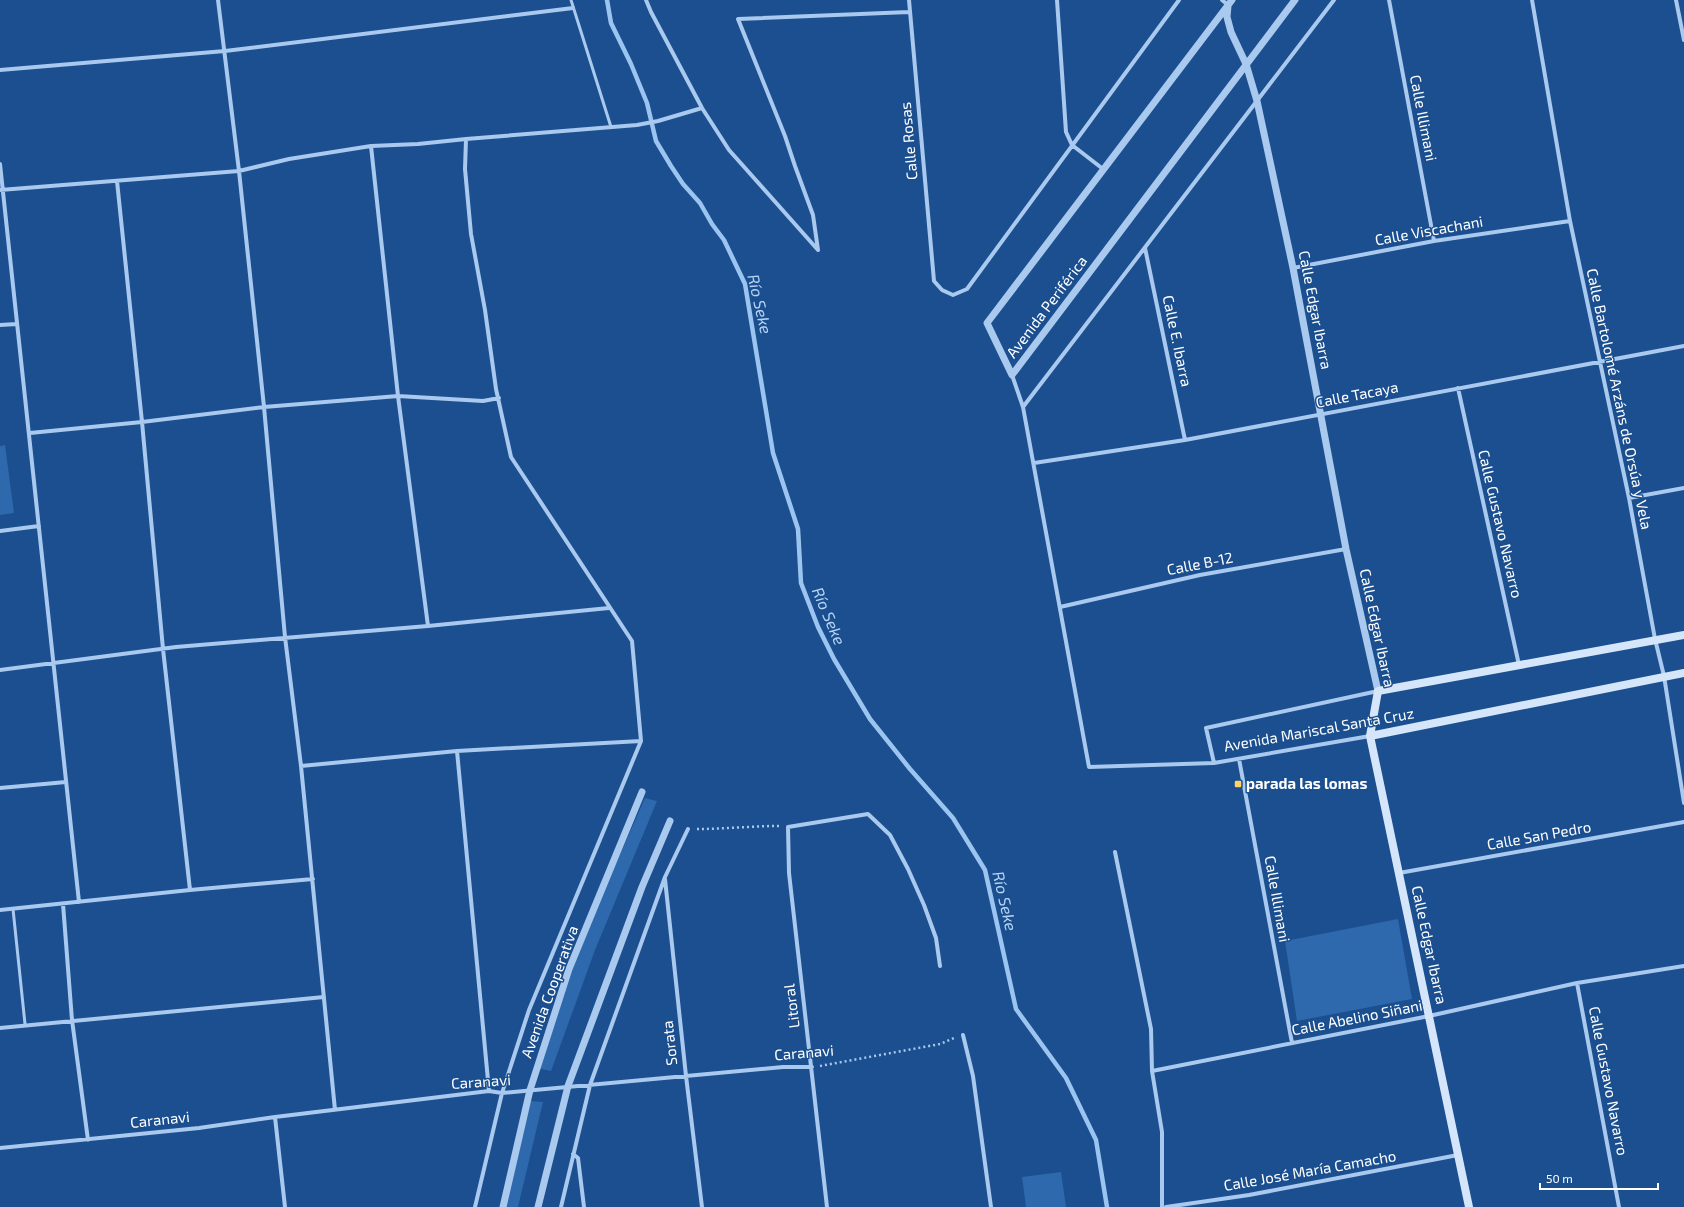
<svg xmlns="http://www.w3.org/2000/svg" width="1684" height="1207" viewBox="0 0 1684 1207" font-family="'Exo 2',sans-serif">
<rect width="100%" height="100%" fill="#1b4f8f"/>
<path fill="#2e69ad" d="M5,445l9,68 -14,2v-69z
M645,798l12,3 -62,149 -44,121 -14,-3 43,-123z
M1398,919l14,80 -115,22 -12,-80z
M531,1101l12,1 -25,105h-14z
M1061,1172l5,35h-40l-4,-30z"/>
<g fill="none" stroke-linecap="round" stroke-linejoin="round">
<path stroke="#9cc4f0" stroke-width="4.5" d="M607,0l4,23 20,41 16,39 9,38 15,25 12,18 17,19 12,21 12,16 21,44 28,169 25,76 3,54 17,44 16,32 36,60 40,50 43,49 32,52 31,139 50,69 30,62 11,67"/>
<path stroke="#a9c9ee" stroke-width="2.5" stroke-dasharray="2 3" stroke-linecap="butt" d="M697,829c27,0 55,-3 82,-3
M820,1066l120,-22 14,-6"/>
<path stroke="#a9c9ee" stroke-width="3" d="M571,0l40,127
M13,909l12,115"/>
<path stroke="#a9c9ee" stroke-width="4" d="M218,0l21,171 25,236 21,230 16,129 34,344
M646,0l5,12 51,96 27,42 89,100
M909,0l25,281 8,9 11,5 14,-6 212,-289
M1057,0l9,132 6,13 31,24
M1222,0l6,5
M1389,0l45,241
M1532,0l38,221 59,277 26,141 9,37 20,127
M1676,0l8,40
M0,70l225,-19 348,-43
M371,146l27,250 30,230
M0,164l79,738
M117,181l25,241 21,227 27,241
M0,190l239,-19 50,-12 82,-13 47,-2 48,-5
M1145,248l40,192
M818,250l-5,-35 -18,-49 -10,-30 -47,-117 171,-7
M1293,268l141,-27 136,-20
M0,325l17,-1
M1012,375l11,32 66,360 125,-4 156,-27
M1458,388l61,277
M1023,407l311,-407
M30,433l112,-11 122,-15 134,-11 85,5 16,-3
M1034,463l151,-23 499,-94
M1629,498l55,-10
M0,531l39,-5
M1060,607l140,-32 146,-26
M0,670l176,-23 252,-21 181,-18
M457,751l32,340
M1239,759l53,284
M1214,763l-8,-35 172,-37
M301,766l156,-15 184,-10
M0,788l66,-6
M1115,852l36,177 1,42 10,61v75
M1399,873l285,-51
M665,879l21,197 16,131
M63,904l9,116 16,120
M0,910l190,-20 123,-11
M1577,983l42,224
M0,1028l324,-31
M963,1035l10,41 18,131
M1152,1071l277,-55 148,-33 107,-17
M275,1117l10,90
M0,1148l199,-20 76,-11 214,-26 13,2 281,-26h29
M573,1154l5,4 6,49
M475,1207l27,-114 27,-83 112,-269 -9,-100 -121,-184 -15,-68 -11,-79 -14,-76 -6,-65 1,-30 171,-14 21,-4 44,-13
M561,1207l29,-122 75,-208 23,-48
M827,1207l-38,-334 -1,-46 80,-13 22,21 18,34 16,36 12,33 4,28
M1166,1207l83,-12 209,-40"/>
<path stroke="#a9c9ee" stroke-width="7" d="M1232,0l-245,323 25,52 283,-375
M1228,6l-1,11 4,15 15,32 11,37 36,167 53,281 32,142
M503,1207l27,-117 39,-121 73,-177
M538,1207l30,-121 74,-199 28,-66"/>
<path stroke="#d6e6fa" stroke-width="8" d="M1370,736l314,-63
M1469,1207l-99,-471 8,-45 306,-56"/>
</g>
<rect fill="#ffd166" stroke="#1b4f8f" stroke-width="1.5" x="1234" y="780" width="8" height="8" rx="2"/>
<g text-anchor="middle" stroke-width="3" stroke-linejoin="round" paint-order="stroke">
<g font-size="15" fill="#fff" stroke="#1b4f8f">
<text transform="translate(1423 118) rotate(79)" y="5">Calle Illimani</text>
<text transform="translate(909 141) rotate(-95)" y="5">Calle Rosas</text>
<text transform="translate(1429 231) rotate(-10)" y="5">Calle Viscachani</text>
<text transform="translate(1047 307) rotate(-53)" y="5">Avenida Periférica</text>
<text transform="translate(1315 310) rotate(79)" y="5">Calle Edgar Ibarra</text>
<text transform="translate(1177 341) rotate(78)" y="5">Calle E. Ibarra</text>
<text transform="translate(1357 395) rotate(-11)" y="5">Calle Tacaya</text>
<text transform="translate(1619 399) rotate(78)" y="5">Calle Bartolomé Arzáns de Orsúa y Vela</text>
<text transform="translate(1500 524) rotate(77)" y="5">Calle Gustavo Navarro</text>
<text transform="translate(1200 564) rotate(-11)" y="5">Calle B-12</text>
<text transform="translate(1377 628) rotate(78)" y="5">Calle Edgar Ibarra</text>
<text transform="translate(1319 730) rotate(-10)" y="5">Avenida Mariscal Santa Cruz</text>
<text transform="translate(1539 836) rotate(-10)" y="5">Calle San Pedro</text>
<text transform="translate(1277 899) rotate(80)" y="5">Calle Illimani</text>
<text transform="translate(1429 945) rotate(78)" y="5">Calle Edgar Ibarra</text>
<text transform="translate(550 992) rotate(-70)" y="5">Avenida Cooperativa</text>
<text transform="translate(792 1006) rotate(-97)" y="5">Litoral</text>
<text transform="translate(1357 1018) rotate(-11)" y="5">Calle Abelino Siñani</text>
<text transform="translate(670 1043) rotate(-96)" y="5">Sorata</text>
<text transform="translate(804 1053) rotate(-5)" y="5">Caranavi</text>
<text transform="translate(1608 1081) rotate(79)" y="5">Calle Gustavo Navarro</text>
<text transform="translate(481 1082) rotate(-4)" y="5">Caranavi</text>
<text transform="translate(160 1120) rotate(-6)" y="5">Caranavi</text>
<text transform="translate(1310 1171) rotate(-10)" y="5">Calle José María Camacho</text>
</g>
<g font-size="15" font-weight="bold" fill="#fff" stroke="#1b4f8f" text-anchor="start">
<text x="1246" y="789">parada las lomas</text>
</g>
<g font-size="16" font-style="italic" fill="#b5d3f5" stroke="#1b4f8f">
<text transform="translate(760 304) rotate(77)" y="6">Río Seke</text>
<text transform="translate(829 616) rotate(67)" y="6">Río Seke</text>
<text transform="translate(1005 901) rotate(77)" y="6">Río Seke</text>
</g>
</g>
<path d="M1540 1183v6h118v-6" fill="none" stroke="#ffffff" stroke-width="2"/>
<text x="1546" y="1183" font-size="12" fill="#ffffff" stroke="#1b4f8f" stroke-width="3" paint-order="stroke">50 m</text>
</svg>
